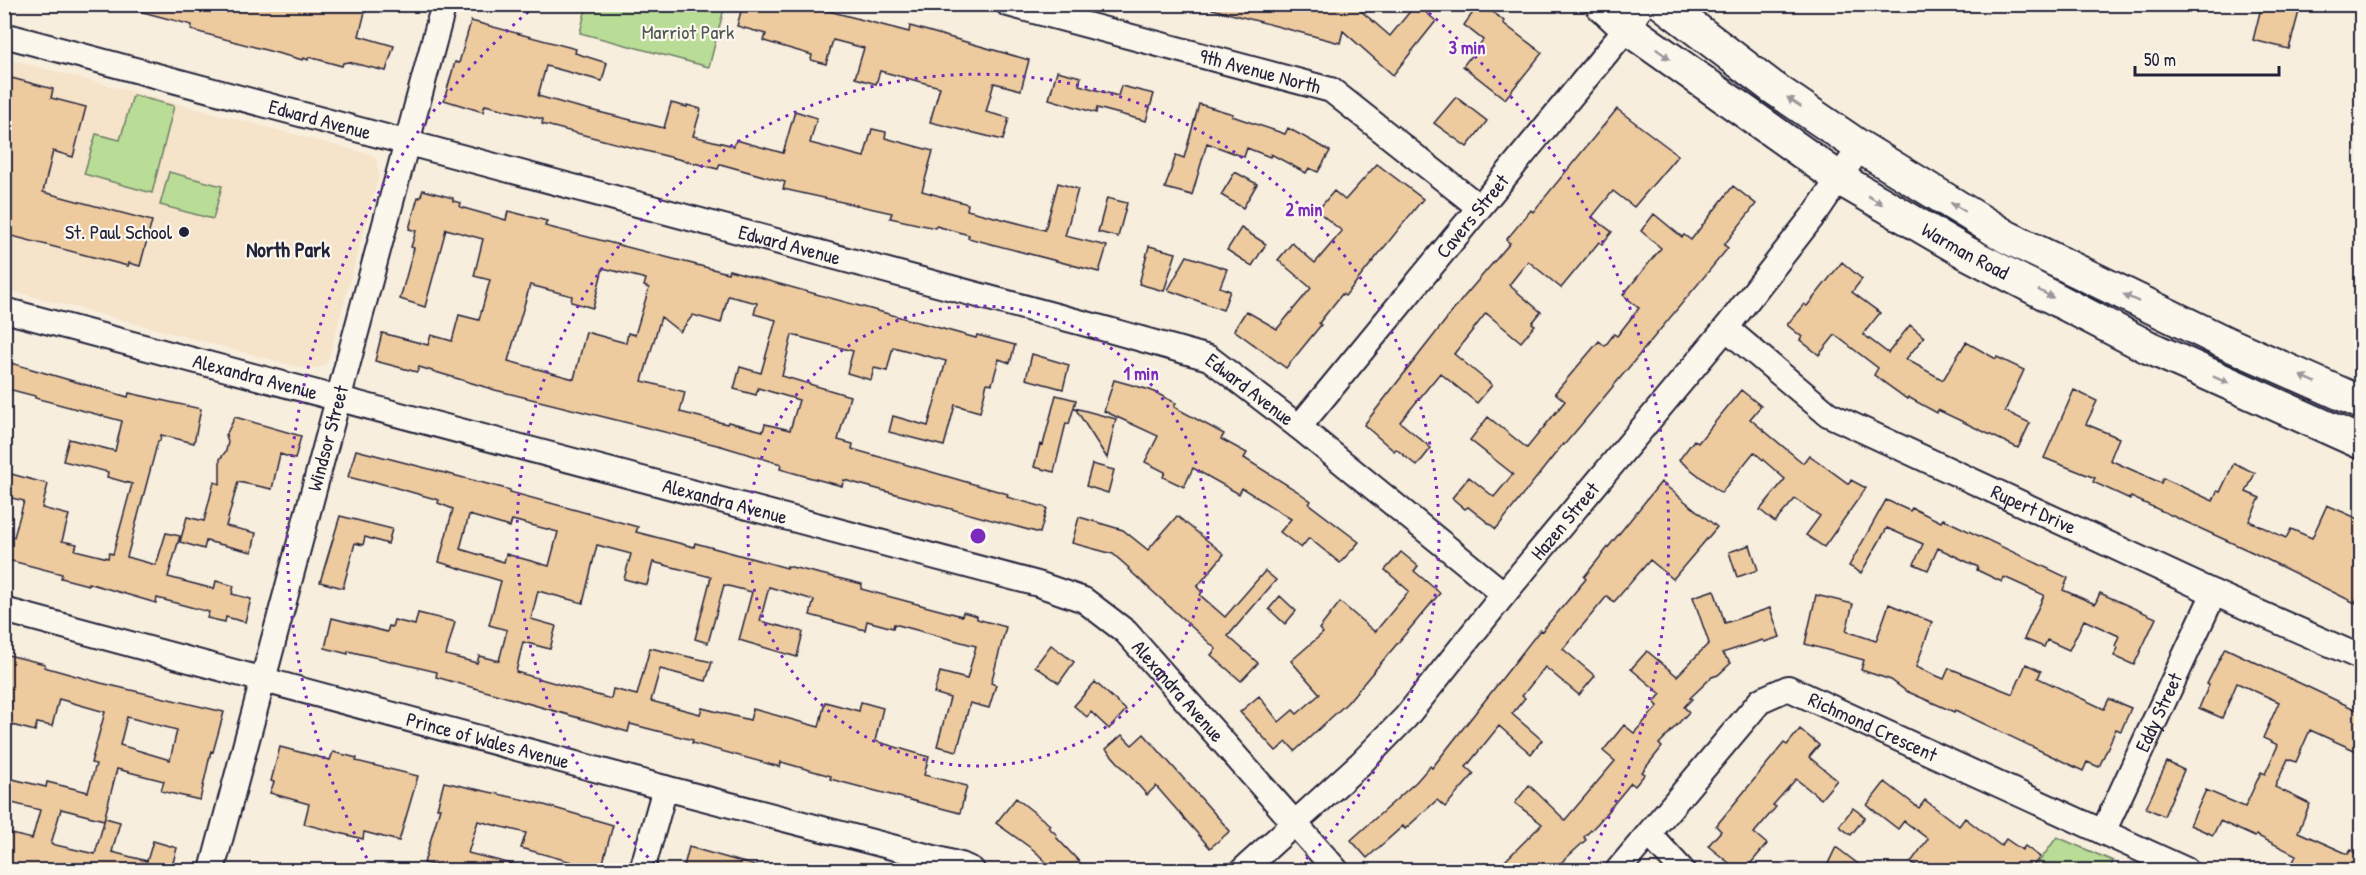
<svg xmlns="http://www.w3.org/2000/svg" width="2366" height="875" viewBox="0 0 2366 875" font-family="'Patrick Hand',sans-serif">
<rect width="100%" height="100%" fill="#f8eedd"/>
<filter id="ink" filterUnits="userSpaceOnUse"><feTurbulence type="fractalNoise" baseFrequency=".0167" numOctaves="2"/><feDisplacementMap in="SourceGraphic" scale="12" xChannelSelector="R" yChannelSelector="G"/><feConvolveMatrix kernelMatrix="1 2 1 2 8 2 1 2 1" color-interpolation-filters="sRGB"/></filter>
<g filter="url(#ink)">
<path fill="#f5e3ca" d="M4,58l368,97 4,4 3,16 -50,182 -3,6 -5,4 -14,2 -302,-80z"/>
<path fill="#b9dc96" stroke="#6e7f68" stroke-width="1.5" d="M587,4h138v1l-16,62 -129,-34z
M133,95l41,11 -22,87 -68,-19 12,-40 24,6z
M169,172l53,14 -9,33 -53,-14z
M2057,837l56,24 -3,9h-77z"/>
<path fill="#eeca9f" stroke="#22223b" stroke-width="1.5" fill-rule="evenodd" d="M136,4h231l-8,32 35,10 -8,25 -38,-9 -5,1 -1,3 -33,-9 -1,3 -4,-2 -1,2 -112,-30 1,-5 -57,-15z
M743,4h59l107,28 1,-6 119,34 -8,30 -27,-7 -8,29 23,6 -6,22 -73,-18 10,-35 -60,-16 -4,13 -21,-6 9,-30 -31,-8 -7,24 -15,-4 1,-5 -48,-14 2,-7 -29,-8z
M1213,4h140l37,32 26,-32 20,17 -43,54 -50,-44 -3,12 -128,-34z
M1479,4h4l21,17 -1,2 39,30 -37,46 -42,-33 20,-26 -19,-15z
M2262,4h39l-12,45 -36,-9z
M471,21l105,28 -1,4 32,10 -5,18 -56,-15 -8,30 32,9 94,23 7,-25 16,4v-2l14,4 -8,27 41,10 2,-6 47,13 12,-42 22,7 -7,25 54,14 8,-28 14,3 -1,6 48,13 -11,40 46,13 -1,6 78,20 13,-47 20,6 -13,47 42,10 -8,26 -131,-34 1,-3 -33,-9 -1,2 -45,-10 2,-5 -109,-24 2,-7 -65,-18 -2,5 -96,-24 -80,-21 1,-5 -58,-14 -2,7 -39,-12 11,-38 4,1z
M1057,71l24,6 -2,8 39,11 3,-10 33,8 -8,27 -49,-13 -1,5 -47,-14z
M4,76l49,13 -2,9 35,9 -13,50 -20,-6 -10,41 109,29 -12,45 -11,-3 -1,3 -124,-32z
M1456,97l31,24 -20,26 -33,-24z
M1199,104l34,10 -1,2 53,18 3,-6 42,23 -12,21 -9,-4 -3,5 -35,-19 -1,3 -23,-9 -3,9 -37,-14 -15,52 -27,-7 11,-33 8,3z
M1617,109l61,46 -44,52 -21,-16 -21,26 20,15 -10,12 -3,-2 -38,46 -33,-27 -19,24 32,27 -9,11 3,2 -14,17 -35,-29 -32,41 38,31 -15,18 -37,-30 -40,49 31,26 -14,18 -21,-17 -2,2 -30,-26 99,-127 47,-55 -4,-3 25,-30 2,2z
M1377,164l46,35 -78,97 -3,-2 -23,29 2,2 -35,43 -52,-38 12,-19 31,18 34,-41 -33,-28 14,-17 23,20 27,-32 -25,-20 17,-20 11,9z
M1235,172l22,12 -14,24 -22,-13z
M1733,186l23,18 -32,41 4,3 -147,177 -17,20 -1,-1 -67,85 -28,-22 -3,2 -13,-11 17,-21 25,20 19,-23 -43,-34 18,-23 39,31 38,-47 -10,-8 44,-52 6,5 9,-12 3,2 22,-28 -16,-13 38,-47 -20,-17 13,-17 28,23 2,-2 7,5z
M423,190l30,8v3l8,2 -1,4 46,13 2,-9 39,10 -2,5 183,47 1,-3 247,68 1,-3 38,10 -5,18 -11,-4 -7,25 -5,-1 -7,29 -25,-7 -11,41 -55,-14 4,-16 35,10 18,-65 -53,-14 -6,24 -13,-3 -3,12 -24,-7 6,-22 -61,-16 -10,41 68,20 -12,44 15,4 -1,5 156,45 -1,3 40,11 -7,25 -196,-53 -2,6 -34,-9 -28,-8 1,-5 -60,-18 -226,-56 -76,-23 -2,5 -42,-11 7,-28 46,12 3,-10 21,6 7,-26 20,5 11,-40 -16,-4 9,-37 -37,-10 -21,78 -25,-8 14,-51 -3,-1 5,-16 -7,-2 9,-32 2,1zM603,268l43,11 -2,7 5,2 -14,47 -7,-2 -2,10 -40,-11 -12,47 -66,-18 22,-76 42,11 -1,6 22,6zM728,296l29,7 -3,11 22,6 -15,53 -21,-6 -6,22 22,6 2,-7 41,12 -9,30 -25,-6 -2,7 -35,-9 -1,2 -47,-12 5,-20 -43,-11 19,-64 19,15 13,-17 28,8z
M1107,198l20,5 -9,34 -20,-5z
M1241,228l25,16 -14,22 -25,-16z
M1149,246l27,7 -12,38 -25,-7z
M1187,256l40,13 -7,18 10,4 -7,19 -55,-20z
M1842,262l20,17 -10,13 28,21 -17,21 25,19 22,-28 14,12 -18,22 37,21 23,-38 30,17 1,-2 27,13 -19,41 25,12 -12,25 -80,-38 -1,3 -29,-16 -1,2 -33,-24 4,-7 -43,-33 -16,20 -19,-15 2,-3 -15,-12 17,-21 3,2z
M1032,354l37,11 -6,24 -37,-10z
M4,361l124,36 1,-4 72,16 -7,34 -33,-8 -1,6h-2l-31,116 29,8 10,-32 14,3 -12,41 46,12 2,-8 18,5 -2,8 19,5 -6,23 -19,-5 -1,5 -18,-4 2,-6 -52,-14 -1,5 -68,-20v2l-27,-7 1,-4 -58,-15v-24l10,2 10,-36 -20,-5v-24l44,12 -6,24 27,7 -7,26 15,3 -2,6 33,8 1,-5 4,1 19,-70 -25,-7 1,-5 -45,-11 6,-22 46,12 7,-30 -87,-23v-2l-31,-8z
M1114,380l36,10 26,13 -2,4 50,27 -3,5 26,14 -3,5 53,33 14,10 -2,3 50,38 -19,21 -31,-25 -8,10 -21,-16 11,-13 -49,-31 -3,6 -46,-26 -9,19 -21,-10 2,-5 -20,-10 13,-26 -54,-25z
M1741,390l20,16 -11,13 53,44 6,-8 40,29 2,-4 15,8 -42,59 -18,-12 14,-19 -25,-17 -20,23 -15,-12 25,-31 -31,-27 -33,41 -42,-33 15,-20 4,3z
M2074,390l23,11 -11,23 33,14 -9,22 51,23 2,-5 50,23 4,-10 3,1 14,-29 21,10 -9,19 14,6 -11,23 37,17 5,-9 21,9 15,-33 34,15v70l-6,13 -103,-51 -121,-55 -1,2 -37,-17 2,-4 -51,-20z
M1056,395l20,5 -7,24 -3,-1 -12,49 -20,-5 6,-23 3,1z
M1075,408l41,11 -9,39z
M235,417l66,19 -6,23 -15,-5 -8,35 -34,-7 -12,44 30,7 -4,19 -46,-11 -2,8 -24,-7 7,-25 17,4 10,-39 6,2v-25l6,-8 2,-9 -2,-7z
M356,450l143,37 11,3v2l128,35 -2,5 58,15 1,-4 92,25v-2l55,13 20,5 -1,5 101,27 1,-4 14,4v3l29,8 -15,56 5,2 -7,23 -19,-5 -13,48 -20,-5 13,-48 -16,-5 6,-21 27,7 9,-33 -82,-22 -1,4 -26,-7 -2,9 -55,-15 4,-15 -45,-13 -9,34 43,11 -6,25 -58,-17 13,-48 -28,-7 -16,58 -13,-4 16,-62 -58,-15 -6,23 -23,-6 7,-25 -34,-9 -14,58 -45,-12 -7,28 25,7 -6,23 -27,-7 -7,30 95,27 2,-10 24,6 13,-47 62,14 -6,19 -46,-12 -9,32 49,13 2,-6 48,12 3,-11 66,18 6,-25 34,9 2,-9 22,6 -8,33 54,16 -5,18 43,11 -7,27 -130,-34 1,-3 -50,-14 -1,5 -88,-24 1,-3 -63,-16 -2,8 -192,-55 1,-5 -89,-21v3l-23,-6 7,-30 55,14 2,-6 3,1 2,-7 21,5 3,-12 37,9 -9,33 31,8 2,-7 20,5 8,-31 -18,-5 12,-44 -62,-19 14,-53 -15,-6 1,-3 -67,-19v2l-24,-6zM469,515l41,12 2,-7 46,12 -9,34 -43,-12 -2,8 -44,-13z
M1092,464l22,6 -6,23 -22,-7z
M1661,482l56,45 -44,52 -23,-19 -36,42 -7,-6 -44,53 32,27 -16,19 -34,-28 -23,29 3,2 -13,16 30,26 -11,14 -32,-28 -33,41 8,7 -29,33 -8,-7 -32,29 -2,-3 -36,32 -16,-18 65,-58 14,-16 2,2 108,-138 2,1 44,-52 -2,-2z
M1886,500l24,11 2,-3 29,14 2,-3 125,59 -5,12 32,14 5,-11 56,25 -22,47 -20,-9 4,-8 -3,-2 4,-10 -35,-16 -15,30 -22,-10 -3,7 -20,-8 20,-44 -40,-18 -2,5 -25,-12 1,-3 -40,-19 -10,22 -14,-6 9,-20 -36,-16 -26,45 -12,-7z
M340,516l52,13 -4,15 -23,-7 -2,8 -8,-2 -12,45 -23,-6z
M1177,516l47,38 -27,33 5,5 -2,3 25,22 40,-46 11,9 -48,56 30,27 -17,18 -30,-26 5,-6 -88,-80 1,-1 -16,-14 -41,-11 7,-26 44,13 25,20z
M1750,545l8,25 -21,7 -8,-25z
M1401,552l17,14 -4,5 26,22 -93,110 -52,48 -8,-9 -11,9 -36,-39 19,-16 20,26 14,-12 4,4 23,-20 -29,-33 32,-28 -4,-4 21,-27 35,30 34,-41 -24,-21z
M1714,590l11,33 45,-15 10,29 -16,5 -1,-2 -41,13 9,10 -13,12 -6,2 -22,21 2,1 -8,8 5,5 -30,32 3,3 -20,25 3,2 -10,12 -4,-3 -33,40 -14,14 2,3 -33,30h-57l46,-46 -27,-21 14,-18 36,35 50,-59 -12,-10 21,-26 10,8 24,-27 -4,-4 7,-8 -30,-25 16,-18 30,25 32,-33 -16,-46z
M1816,595l37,9 -7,27 30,10 13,-37 43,18 -16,45 28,12 5,-11 64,26 13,-30 15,7 -3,7 66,31 5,-10 22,9 -10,23 -5,-2 -17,38 -12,-5 -4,9 -128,-61 -1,2 -48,-21 -15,-11 -30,-10 3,-10 -59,-16z
M1280,596l16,15 -11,13 -16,-15z
M1051,645l23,17 -15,21 -24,-17z
M2225,648l136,64v41l-51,-23 -14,32 -8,-3 -13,28 35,17 -12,28 50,22 3,-4 10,7v13h-57l-12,-5 4,-10 -40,-20 -1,2 -35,-16 -7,14 -23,-10 16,-35 39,17 16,-35 4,2 13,-29 -15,-7 16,-36 -42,-19 -15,35 -23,-10 10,-23 -2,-1z
M4,654l41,10 -1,3 57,16 123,29 -11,40 -2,-1 -11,49 -39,-9 3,-10 -47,-12 -13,51 -43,-11 -10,35 44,10 10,-36 15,4 -8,30 35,9 6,-20 24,7 -6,22h-138l-29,-7v-31l28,7 8,-29 -36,-9v-24l42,10 1,-5 41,10 8,-28 -5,-1 14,-51 -46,-13 -7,27 -15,-3 -2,8 -31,-8zM127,717l50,13 -7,30 -50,-15z
M1095,682l31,28 -17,19 -18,-17 -4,5 -13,-11z
M1800,729l19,16 -10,12 28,23 -16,19 -25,-20 -23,26 3,2 -22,26 13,11 -22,26h-7l-30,-24 13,-15 -5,-5 68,-83 3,2z
M1144,734l86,97 -20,17 -54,-62 -9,9 -41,-46 16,-14 10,10z
M280,747l50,13 3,-8 24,6 -1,3 62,15 -19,65 -35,-9 -1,7 -59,-15 5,-20 -39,-11 4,-11 -3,-1z
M2167,762l17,8 -20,46 -18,-8z
M444,782l90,20 79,23 -12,45h-31l2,-8 -51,-14 5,-15 -48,-12 -10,32 48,12 -1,5h-59l-32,-7 16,-55h-3z
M1885,782l34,26 6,-8 34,26 6,-8 36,28 5,-7 16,11 3,-4 15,11 -10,13h-108l-11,-8 17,-23 -24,-18 -6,8 -31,-24z
M1016,798l34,27 -2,2 9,8 -1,2 31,33h-33l-19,-19 -39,-28z
M1853,808l12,9 -14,18 -12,-9z
M689,847l67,19v4h-73z
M1836,847l30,23h-41z"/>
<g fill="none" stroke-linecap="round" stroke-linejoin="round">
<g stroke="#22223b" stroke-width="28">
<g id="minor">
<path id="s1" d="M1008,4l323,86 148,117"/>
<path id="s2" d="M4,35l1105,295 100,28 90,69 205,167"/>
<path id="s3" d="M4,310l1034,274 46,16 42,32 210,238"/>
<path id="s4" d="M1726,328l102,86 386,179 148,65"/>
<path id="s5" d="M1299,427l328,-399 16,-24"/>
<path id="s6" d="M4,610l661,178 296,77 11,5"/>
<path id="s7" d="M2103,832l111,-239"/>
<path d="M1649,834l33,36"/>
<path id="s8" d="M212,870l232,-866"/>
<path d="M642,870l23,-82"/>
<path id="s9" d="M1243,870l117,-106 46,-47 98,-123 222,-266 91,-117 43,-64"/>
<path id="s10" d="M1618,870l143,-170 27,-12 398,182"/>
</g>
</g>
<g stroke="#22223b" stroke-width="36">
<g id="major">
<path id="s11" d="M1601,4l26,24 213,151 125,73 183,95 214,96"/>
<path d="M1663,4l109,83 88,60 147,90 217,105 138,61"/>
</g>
</g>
<use href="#minor" stroke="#fbf7ec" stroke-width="24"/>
<use href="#major" stroke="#fbf7ec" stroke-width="32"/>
</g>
<defs><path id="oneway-solid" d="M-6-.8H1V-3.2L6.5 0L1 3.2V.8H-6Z" transform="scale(1.5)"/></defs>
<g fill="#99979c">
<use href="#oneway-solid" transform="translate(1663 54) rotate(36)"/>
<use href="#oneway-solid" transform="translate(1794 102) rotate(-146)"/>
<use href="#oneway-solid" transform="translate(1875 200) rotate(30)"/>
<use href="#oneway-solid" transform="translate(1958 207) rotate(-149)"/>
<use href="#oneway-solid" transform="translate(2046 294) rotate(28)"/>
<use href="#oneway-solid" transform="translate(2131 298) rotate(-154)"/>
<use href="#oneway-solid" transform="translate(2308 379) rotate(-156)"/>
<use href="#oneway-solid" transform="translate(2221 380) rotate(24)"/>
</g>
</g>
<g fill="none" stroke="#7b2cbf" stroke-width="3" stroke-dasharray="3 6">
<circle cx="978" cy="536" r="230"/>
<path d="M661 870A461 461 0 1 1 1295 870"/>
<path d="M371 866A691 691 0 0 1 534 7M1422 7A691 691 0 0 1 1585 866"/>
</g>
<circle fill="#22223b" stroke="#fbf7ec" stroke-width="2" cx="184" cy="232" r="6"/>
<g text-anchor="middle" stroke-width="4.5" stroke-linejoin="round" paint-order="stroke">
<g font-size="20" fill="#4f5a56" stroke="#fbf7ec">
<text x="688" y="39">Marriot Park</text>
</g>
<g font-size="20" fill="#22223b" stroke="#fbf7ec">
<text dy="7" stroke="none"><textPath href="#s1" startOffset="261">9th Avenue North</textPath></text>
<text dy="7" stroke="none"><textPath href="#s2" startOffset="327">Edward Avenue</textPath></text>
<text dy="7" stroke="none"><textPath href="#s5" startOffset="273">Cavers Street</textPath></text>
<text dy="7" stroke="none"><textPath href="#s2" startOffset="813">Edward Avenue</textPath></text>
<text dy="7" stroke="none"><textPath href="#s11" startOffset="441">Warman Road</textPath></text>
<text dy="7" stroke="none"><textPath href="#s3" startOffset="260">Alexandra Avenue</textPath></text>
<text dy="7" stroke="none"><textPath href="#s2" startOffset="1299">Edward Avenue</textPath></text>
<text dy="7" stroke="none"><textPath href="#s8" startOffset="447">Windsor Street</textPath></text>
<text dy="7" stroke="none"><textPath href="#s3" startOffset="746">Alexandra Avenue</textPath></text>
<text dy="7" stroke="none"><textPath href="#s4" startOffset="360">Rupert Drive</textPath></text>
<text dy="7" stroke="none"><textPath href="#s9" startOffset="476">Hazen Street</textPath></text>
<text dy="7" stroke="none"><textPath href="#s3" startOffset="1250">Alexandra Avenue</textPath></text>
<text dy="7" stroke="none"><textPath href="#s7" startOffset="132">Eddy Street</textPath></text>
<text dy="7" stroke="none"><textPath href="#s10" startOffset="345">Richmond Crescent</textPath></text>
<text dy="7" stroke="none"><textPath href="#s6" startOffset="501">Prince of Wales Avenue</textPath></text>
</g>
<g font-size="20" fill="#22223b" stroke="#fbf7ec" text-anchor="end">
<text x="172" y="239">St. Paul School</text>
</g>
<g font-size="21" font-weight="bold" fill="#22223b" stroke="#fbf7ec">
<text x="288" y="257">North Park</text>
</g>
</g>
<circle cx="978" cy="536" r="9" fill="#7b2cbf" stroke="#fbf7ec" stroke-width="3"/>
<g font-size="18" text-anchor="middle" font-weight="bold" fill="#7b2cbf" stroke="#fbf7ec" stroke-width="4.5" stroke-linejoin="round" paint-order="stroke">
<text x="1467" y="54">3 min</text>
<text x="1304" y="216">2 min</text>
<text x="1141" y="380">1 min</text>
</g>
<rect width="2366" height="875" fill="none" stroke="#fbf7ec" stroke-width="24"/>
<rect x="12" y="12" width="2342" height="851" fill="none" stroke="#22223b" stroke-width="2" filter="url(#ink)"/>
<path d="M2135 66v9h144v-9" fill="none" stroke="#22223b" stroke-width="3"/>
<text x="2144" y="66" font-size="18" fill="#22223b" stroke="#fbf7ec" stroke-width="4.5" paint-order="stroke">50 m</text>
</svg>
